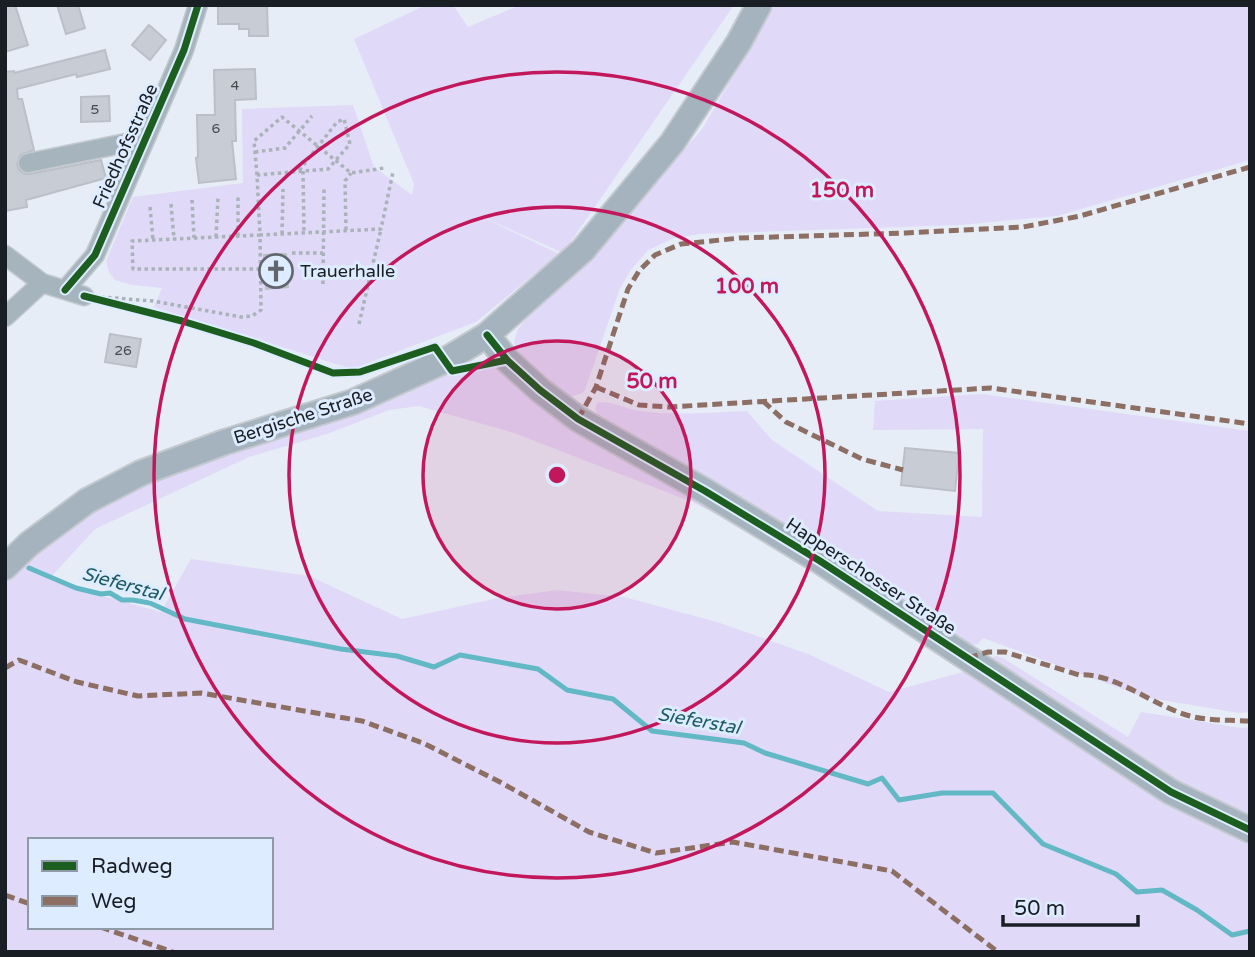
<svg xmlns="http://www.w3.org/2000/svg" width="1255" height="957" viewBox="0 0 1255 957" font-family="'Varela Round',sans-serif">
<rect width="100%" height="100%" fill="#e6edf7"/>
<path fill="#e0d9f7" fill-rule="evenodd" d="M426,5h27l15,22 52,-22h214l-171,248 -87,-39 83,40 -83,68 -124,47 -198,-62 8,-19 -30,-3 -17,-5 -6,-8 -3,-11 27,-64 110,-14 -1,-74 111,-4 21,62 38,28 2,-11 -60,-145z
M775,5h475v155l-193,56 -97,9 -260,9 -26,4 -26,12 -18,21 -11,20 -34,99 -3,3 -11,4 -10,-4 -43,-38 -4,-14 4,-12 7,-9 47,-43 34,-37 96,-111z
M487,366h12l80,66 51,31 116,63 7,7 -61,-31 -178,-69 -95,-27 -30,4 -62,24 -78,23 -154,72 -45,49 42,15 69,19 30,-53 118,17 93,43 96,-21 59,-8 67,7 93,25 91,32 81,38 78,-21 283,170v111h-1245v-372l19,-17 49,-39 28,-17 49,-25 68,-26 123,-39 73,-28 29,-15zM30,840h241v87h-241z
M982,394l268,37v281l-11,1 -95,-16 -161,-59 -5,6 -7,1 -168,-109 -205,-119 -3,-8 2,-6c13,-4 30,7 44,8 34,5 71,1 106,0l25,29 106,71 104,6 1,-88 -110,1 2,-29z
M997,656l6,2 125,79 13,-25 100,16 9,-1v93l-78,-40 -181,-119 2,-4z"/>
<g fill="none" stroke-linecap="round" stroke-linejoin="round">
<path stroke="#63b8c6" stroke-width="5" d="M29,568l47,20 25,6 9,-1 12,7h11l17,3 35,16 156,30 56,7 37,11 26,-12 78,14 29,21 46,9 39,32 92,12 21,10 103,31 14,-6 17,22 43,-7h51l50,51 73,30 21,18 25,-2 35,20 35,25 18,-4"/>
</g>
<path fill="#c8ccd5" stroke="#bbbfc7" stroke-width="2" d="M5,5h10l13,40 -23,7z
M57,5h21l7,23 -19,6z
M218,5h49l1,31h-19v-7h-10v-5h-21z
M149,25l17,15 -16,20 -18,-15z
M105,50l5,19 -33,8 -1,-3 -59,15 1,10h4l12,51 -14,5 -3,10 3,6 5,3h5l71,-14 5,18 -80,22 1,7 -22,4v-139l9,-1v2z
M255,69l1,30 -21,1 1,41h-4l4,38 -37,4 -3,-25 2,-1 -1,-42h18l-1,-45z
M109,96l1,25 -29,1v-25z
M286,254l2,33 -22,2 -2,-34z
M110,334l31,5 -5,28 -31,-5z
M905,448l54,5 -4,38 -54,-6z"/>
<g fill="none" stroke-linecap="round" stroke-linejoin="round">
<g stroke="#c3c9cf" stroke-width="21">
<path id="street" d="M28,163l98,-20 16,3
M5,255l37,28 42,13
M65,290l30,-35 89,-205 14,-45
M5,317l37,-34"/>
</g>
<g stroke="#c3c9cf" stroke-width="28">
<path id="secondary" d="M487,335l20,25 33,30 38,29 127,72 115,70 351,231 79,38
M5,567l24,-23 58,-43 54,-28 84,-31 128,-40 91,-41 43,-26 96,-85 89,-107 67,-101 20,-37"/>
</g>
<path stroke="#aab2ba" stroke-width="3.5" stroke-dasharray="3.5 3.5" stroke-linecap="butt" d="M255,152l30,-4 27,-32
M303,171l1,61
M257,175l-3,-34 28,-24 69,56 33,-5
M192,200l2,38
M171,204l3,35
M150,207l3,33
M346,230l-1,-49 6,-8
M282,234l1,-45
M238,236v-41
M216,237l2,-40
M292,253h31
M260,269h-127l-1,-28 128,-6 -3,-60 71,-6 22,-25 -6,-25 -7,3 -39,50
M323,284l1,-97
M101,297l52,4 88,16 11,-1 9,-6 -1,-75 121,-6 12,-57
M359,324l22,-95"/>
<use href="#street" stroke="#a6b4bd" stroke-width="18"/>
<use href="#secondary" stroke="#a4b3bd" stroke-width="24"/>
<path stroke="#8d6e63" stroke-width="5" stroke-dasharray="10 5" stroke-linecap="butt" d="M596,387l43,18 30,2 322,-19 259,36
M763,401l23,21 76,37 41,11
M578,419l18,-32 32,-98 11,-18 16,-16 26,-11 59,-6 166,-5 117,-6 57,-11 170,-49
M968,658l20,-6h17l74,23c35,-3 76,32 111,41 19,5 40,4 60,5
M5,668l14,-8 58,22 61,14 63,-3 161,28 61,22 77,39 89,50 67,21 77,-11 159,29 106,81
M5,895l25,9
M100,927l73,25"/>
<g stroke="#deecff" stroke-width="11">
<path id="cycleway" d="M65,290l30,-35 89,-205 14,-45
M84,296l98,25 72,22 79,30 27,-1 75,-25 17,24 55,-11
M487,335l20,25 33,30 38,29 127,72 115,70 351,231 79,38"/>
</g>
<use href="#cycleway" stroke="#1b5e20" stroke-width="7"/>
</g>
<circle cx="557" cy="475" r="134" fill="#c2185b" fill-opacity=".12"/>
<g fill="none" stroke="#c2185b" stroke-width="3.5">
<circle cx="557" cy="475" r="134"/>
<circle cx="557" cy="475" r="268"/>
<circle cx="557" cy="475" r="403"/>
</g>
<defs>
<g id="church-ring" transform="scale(1.75)"><circle r="9.5" fill="#deecff" stroke="#61666e" stroke-width="1.5"/><path d="M-1.2-6h2.4v3.5h3.3v2.4h-3.3V6h-2.4V-.1h-3.3v-2.4h3.3Z" fill="#61666e"/></g>
</defs>
<g fill-rule="evenodd">
<use href="#church-ring" x="276" y="271"/>
</g>
<g text-anchor="middle" stroke-width="6" stroke-linejoin="round" paint-order="stroke">
<g font-size="14" fill="#454a50">
<text x="235" y="90">4</text>
<text x="95" y="114">5</text>
<text x="216" y="133">6</text>
<text x="123" y="355">26</text>
</g>
<g font-size="18" fill="#191e24" stroke="#deecff">
<text transform="translate(125 146) rotate(-66)" y="6">Friedhofsstraße</text>
<text transform="translate(303 416) rotate(-18)" y="6">Bergische Straße</text>
<text transform="translate(871 576) rotate(33)" y="6">Happerschosser Straße</text>
</g>
<g font-size="18" fill="#191e24" stroke="#deecff" text-anchor="start">
<text x="300" y="277">Trauerhalle</text>
</g>
<g font-size="19" font-style="italic" fill="#1e5b64" stroke="#deecff">
<text transform="translate(123 583) rotate(15)" y="7">Sieferstal</text>
<text transform="translate(699 720) rotate(10)" y="7">Sieferstal</text>
</g>
</g>
<circle cx="557" cy="475" r="10" fill="#c2185b" stroke="#deecff" stroke-width="3.5"/>
<g font-size="21" text-anchor="middle" font-weight="bold" fill="#c2185b" stroke="#deecff" stroke-width="6" stroke-linejoin="round" paint-order="stroke">
<text x="842" y="197">150 m</text>
<text x="747" y="293">100 m</text>
<text x="652" y="388">50 m</text>
</g>
<rect width="1255" height="957" fill="none" stroke="#191e24" stroke-width="14"/>
<rect x="28" y="838" width="245" height="91" fill="#deecff" stroke="#8f9aa7" stroke-width="2"/>
<rect x="42" y="861" width="35" height="10" fill="#1b5e20" stroke="#8f9aa7" stroke-width="2"/>
<text x="91" y="873" font-size="21" fill="#191e24">Radweg</text>
<rect x="42" y="896" width="35" height="10" fill="#8d6e63" stroke="#8f9aa7" stroke-width="2"/>
<text x="91" y="908" font-size="21" fill="#191e24">Weg</text>
<path d="M1003 915v10h135v-10" fill="none" stroke="#191e24" stroke-width="3.5"/>
<text x="1014" y="915" font-size="21" fill="#191e24" stroke="#deecff" stroke-width="5" paint-order="stroke">50 m</text>
</svg>
